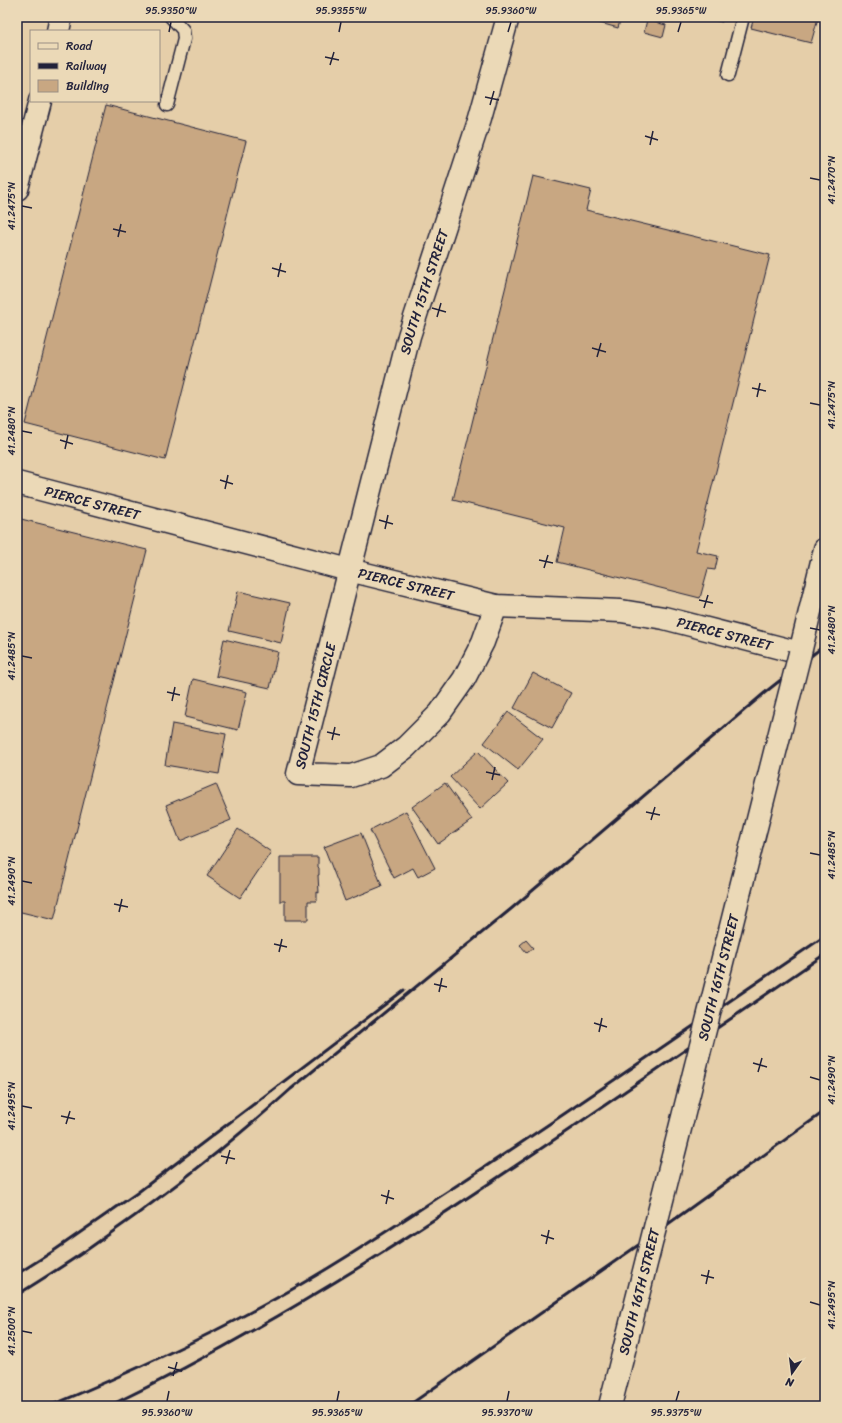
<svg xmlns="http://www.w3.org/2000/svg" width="842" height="1423" viewBox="0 0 842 1423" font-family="Sriracha,sans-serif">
<rect width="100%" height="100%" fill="#e5cea9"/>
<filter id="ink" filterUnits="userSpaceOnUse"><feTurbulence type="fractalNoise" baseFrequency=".025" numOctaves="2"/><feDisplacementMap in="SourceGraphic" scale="8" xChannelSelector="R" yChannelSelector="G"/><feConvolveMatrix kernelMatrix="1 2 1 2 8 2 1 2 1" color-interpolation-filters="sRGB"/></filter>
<g filter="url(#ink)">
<path fill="#c8a782" stroke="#22223b" d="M579,17h42l-3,11z
M701,17h22l-1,5z
M754,17h58l6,1 -7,25 -60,-15z
M647,20l19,5 -3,12 -19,-5z
M106,105l140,36 -81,319 -140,-36z
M533,176l58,14 -5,20 184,45 -74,296 22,5 -3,14 -7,-1 -8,29 -143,-36 8,-34 -112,-28z
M17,518l130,32 -93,370 -37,-9z
M238,591l52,12 -9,40 -52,-12z
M224,639l54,13 -8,36 -54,-12z
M533,673l38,20 -19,35 -38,-20z
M193,679l54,13 -9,38 -53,-13z
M508,712l35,27 -25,31 -34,-27z
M172,724l54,10 -7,40 -54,-9z
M478,751l30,32 -28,26 -30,-32z
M445,783l27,37 -34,24 -26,-37z
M216,784l15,36 -51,21 -14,-36z
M406,811l29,57 -17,9 -5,-9 -19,10 -24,-48z
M238,829l33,23 -31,46 -33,-22z
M361,833l21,53 -37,15 -21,-54z
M280,857h38v10l1,1v7h-1l1,18 -2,-1v9h-9v19h-23v-19h-5z
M526,940l7,8 -6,5 -7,-8z"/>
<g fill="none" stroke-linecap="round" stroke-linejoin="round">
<g stroke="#22223b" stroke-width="15">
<path id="service" d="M728,75l15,-58
M167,105l17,-66 -1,-9 -12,-13"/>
</g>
<g stroke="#22223b" stroke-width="25">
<g id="minor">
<path d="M58,31l3,-14"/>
<path d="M17,189l23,-88"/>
<path id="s1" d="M17,483l332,87 147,36 125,5 43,7 136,35"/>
<path id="s2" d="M496,606l-13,36 -19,37 -24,34 -34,34 -25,19 -30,10 -53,-2 111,-438 71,-218 28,-101"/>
</g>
</g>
<g stroke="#22223b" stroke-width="25">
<path id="tertiary" d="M800,653l25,-104"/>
</g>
<use href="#service" stroke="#ebd9b7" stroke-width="12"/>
<use href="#minor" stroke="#ebd9b7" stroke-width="22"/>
<use href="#tertiary" stroke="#ebd9b7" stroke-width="22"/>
<path stroke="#22223b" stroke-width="3" d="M17,1274l35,-22 85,-59 267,-203
M17,1295c25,-16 50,-31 74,-48 70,-48 137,-101 200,-158l220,-180 257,-219 57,-45
M50,1406c72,-30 142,-62 210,-99 70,-37 136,-82 202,-125 122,-80 242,-164 363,-246
M109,1406c177,-85 340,-194 502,-305 71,-49 143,-98 214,-147
M408,1406l249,-174 168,-121"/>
<g stroke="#22223b" stroke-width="25" stroke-linecap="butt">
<g id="tertiary-bridge">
<path id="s3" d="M610,1406l190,-753"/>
</g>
</g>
<use href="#tertiary-bridge" stroke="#ebd9b7" stroke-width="22"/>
</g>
</g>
<path fill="none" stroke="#22223b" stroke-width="1.5" d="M169,32l2,-10M339,32l2,-10M508,32l3,-10M678,32l3,-10M325,57l14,3M330,65l4,-13M485,97l14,3M490,105l4,-14M645,136l13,4M650,145l3,-14M810,178l10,2M22,206l10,2M113,229l13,3M118,237l3,-13M272,268l14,4M278,277l3,-14M432,308l14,4M437,317l4,-14M592,348l14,4M597,357l4,-14M752,388l14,3M757,397l3,-14M810,403l10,2M22,431l10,2M60,440l13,4M65,449l3,-14M220,480l13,4M225,489l3,-14M379,520l14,4M385,529l3,-14M539,560l14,3M544,568l4,-13M699,600l14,3M704,608l4,-13M810,628l10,2M22,656l10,2M167,692l13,3M172,701l3,-14M327,732l13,3M332,740l3,-13M486,772l14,3M492,780l3,-13M646,812l14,3M651,820l4,-13M810,853l10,2M22,881l10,2M114,904l14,3M119,912l3,-13M274,944l13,3M279,952l3,-13M434,984l13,3M439,992l3,-14M594,1023l13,4M599,1032l3,-14M753,1063l14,4M758,1072l4,-14M810,1077l10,3M22,1106l10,2M61,1116l14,3M66,1124l4,-13M221,1156l14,3M226,1164l4,-14M381,1195l13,4M386,1204l3,-14M541,1235l13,4M546,1244l3,-14M701,1275l13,3M706,1284l3,-14M810,1302l10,3M22,1331l10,2M168,1367l14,4M173,1376l4,-14M167,1401l2,-10M337,1401l2,-10M507,1401l2,-10M676,1401l3,-10"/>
<g text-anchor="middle" stroke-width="3.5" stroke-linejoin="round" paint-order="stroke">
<g font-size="14" fill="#22223b" stroke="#ebd9b7">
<text dy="5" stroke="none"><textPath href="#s2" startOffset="784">SOUTH 15TH STREET</textPath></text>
<text dy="5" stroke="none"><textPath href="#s1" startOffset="78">PIERCE STREET</textPath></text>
<text dy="5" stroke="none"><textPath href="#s1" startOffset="402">PIERCE STREET</textPath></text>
<text dy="5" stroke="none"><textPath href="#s1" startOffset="726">PIERCE STREET</textPath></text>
<text dy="5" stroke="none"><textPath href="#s2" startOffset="356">SOUTH 15TH CIRCLE</textPath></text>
<text dy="5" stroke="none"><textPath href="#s3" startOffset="442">SOUTH 16TH STREET</textPath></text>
<text dy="5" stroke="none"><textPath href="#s3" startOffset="118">SOUTH 16TH STREET</textPath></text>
</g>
</g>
<rect width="842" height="1423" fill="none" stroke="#ebd9b7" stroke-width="44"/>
<rect x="30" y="30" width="130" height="72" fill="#ebd9b7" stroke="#9b9085"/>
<rect x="38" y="43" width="20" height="6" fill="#ebd9b7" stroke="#9b9085"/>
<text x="66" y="50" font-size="12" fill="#22223b">Road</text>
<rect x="38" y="63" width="20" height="6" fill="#22223b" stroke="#9b9085"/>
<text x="66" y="70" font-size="12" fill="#22223b">Railway</text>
<rect x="38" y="80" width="20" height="12" fill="#c8a782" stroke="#9b9085"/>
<text x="66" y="90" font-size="12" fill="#22223b">Building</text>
<g transform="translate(792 1373) rotate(194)" stroke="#ebd9b7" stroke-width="3" paint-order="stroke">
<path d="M0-3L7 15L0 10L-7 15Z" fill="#22223b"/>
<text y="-6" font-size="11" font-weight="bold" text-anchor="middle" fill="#22223b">N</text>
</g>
<rect x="22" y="22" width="798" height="1379" fill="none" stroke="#22223b" stroke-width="1.5"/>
<g font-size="10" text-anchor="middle" fill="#22223b">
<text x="171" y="14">95.9350°W</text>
<text x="341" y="14">95.9355°W</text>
<text x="511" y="14">95.9360°W</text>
<text x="681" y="14">95.9365°W</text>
<text transform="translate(831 180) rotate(-90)" y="4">41.2470°N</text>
<text transform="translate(11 206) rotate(-90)" y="4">41.2475°N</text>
<text transform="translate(831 405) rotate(-90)" y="4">41.2475°N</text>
<text transform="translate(11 431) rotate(-90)" y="4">41.2480°N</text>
<text transform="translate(831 630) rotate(-90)" y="4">41.2480°N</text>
<text transform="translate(11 656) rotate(-90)" y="4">41.2485°N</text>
<text transform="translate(831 855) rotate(-90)" y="4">41.2485°N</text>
<text transform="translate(11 881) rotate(-90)" y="4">41.2490°N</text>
<text transform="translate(831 1080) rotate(-90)" y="4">41.2490°N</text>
<text transform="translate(11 1106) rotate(-90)" y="4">41.2495°N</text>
<text transform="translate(831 1305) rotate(-90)" y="4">41.2495°N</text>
<text transform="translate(11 1331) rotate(-90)" y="4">41.2500°N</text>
<text x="167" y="1416">95.9360°W</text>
<text x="337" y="1416">95.9365°W</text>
<text x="507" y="1416">95.9370°W</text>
<text x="676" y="1416">95.9375°W</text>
</g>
</svg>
